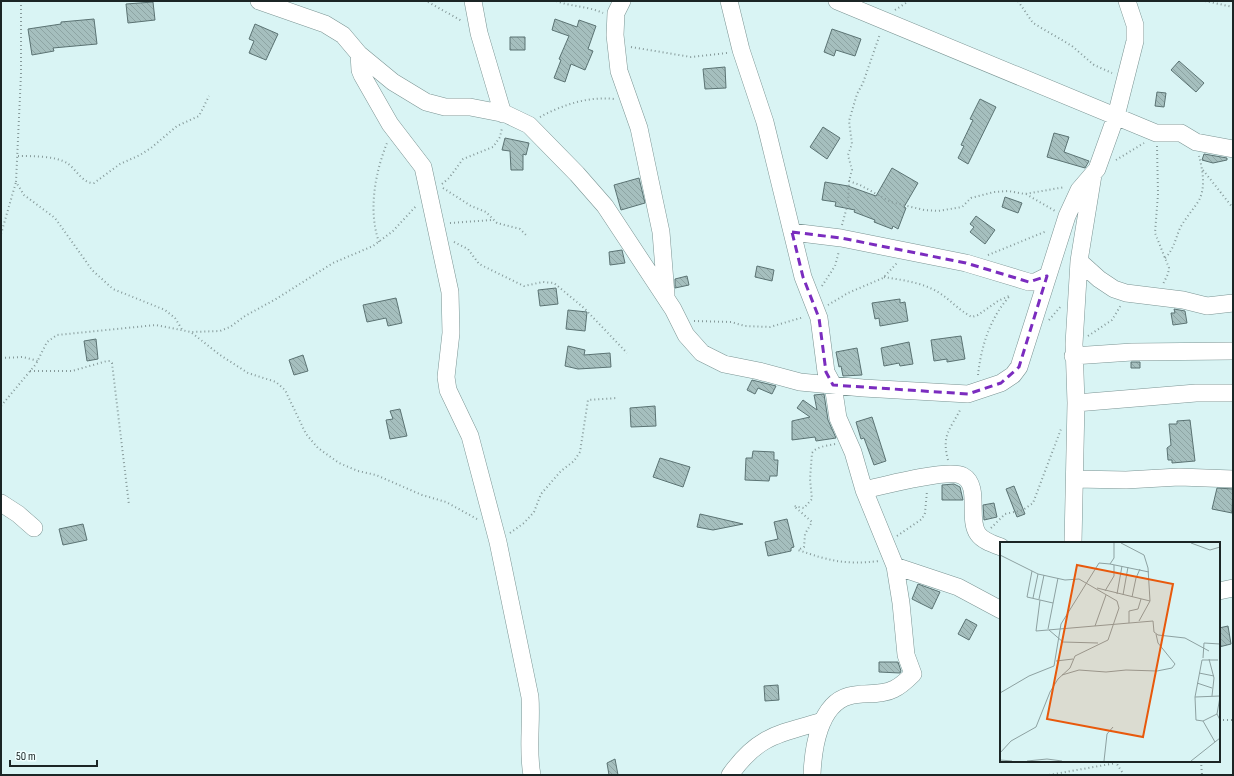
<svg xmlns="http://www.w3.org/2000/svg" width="1234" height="776" viewBox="0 0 1234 776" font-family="'Sofia Sans Condensed',sans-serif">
<defs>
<pattern id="building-back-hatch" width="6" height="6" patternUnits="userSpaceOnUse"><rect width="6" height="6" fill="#a5bfbe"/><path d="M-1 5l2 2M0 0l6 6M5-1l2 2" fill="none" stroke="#8da4a3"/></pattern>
</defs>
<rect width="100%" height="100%" fill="#d9f4f4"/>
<path fill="url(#building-back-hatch)" stroke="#5b7373" d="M153,2l2,18 -27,3 -2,-19z
M94,19l3,25 -44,4 1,3 -22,4 -4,-26 33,-5v-2z
M555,19l22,8 2,-7 17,6 -8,23 5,2 -8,19 -14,-6 -6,18 -11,-4 7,-18 -2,-1 10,-23 -17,-6z
M255,24l23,10 -12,26 -17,-7 5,-12 -5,-2z
M832,29l29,10 -6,17 -19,-6 -2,6 -10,-4z
M510,37h15v13h-15z
M1179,61l25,22 -8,9 -25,-22z
M725,67l1,21 -21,1 -2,-20z
M1157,92l9,1 -2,14 -9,-1z
M980,99l16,8 -28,57 -10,-6 6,-12 -3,-1 12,-25 -3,-1z
M823,127l17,11 -13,21 -17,-12z
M1054,133l15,4 -5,15 25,9 -4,7 -38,-11z
M505,138l24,5 -3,12 -3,-1v16h-12l-1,-19 -8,-1z
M1204,154l23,4v2l-14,3 -11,-3z
M892,168l26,15 -14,24 2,1 -8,21 -5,-3 -1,3 -18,-7 1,-2 -21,-8 1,-2 -20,-4 1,-4 -14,-2 3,-18 23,4 28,10z
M639,178l6,25 -24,7 -7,-25z
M1005,197l17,6 -4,10 -16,-6z
M976,216l19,14 -10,14 -15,-12 4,-5 -4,-3z
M622,250l3,13 -15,2 -1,-13z
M757,266l17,4 -2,11 -17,-4z
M687,276l2,9 -14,3v-9z
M556,288l2,16 -18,2 -2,-16z
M396,298l6,25 -14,3 -2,-8 -19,4 -4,-17z
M900,299v4l5,-1 3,19 -28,5 -1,-8 -4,1 -3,-16z
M1174,309l11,2 2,12 -14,2 -2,-12h4z
M568,310l19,2 -2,19 -19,-2z
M961,336l4,23 -18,3v-3l-13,2 -3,-21z
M96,339l2,20 -11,2 -3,-20z
M909,342l4,22 -13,2 -1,-3 -15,3 -3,-18z
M568,346l17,4 -1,5 26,-2 1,14 -33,2 -13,-3z
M857,348l5,27 -19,1 -2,-10 -2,1 -3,-15z
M303,355l5,16 -14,4 -5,-15z
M1131,362h9v6h-9z
M752,380l24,6 -4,8 -14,-6 -3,6 -8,-4z
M824,394l4,26 8,18 -20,3 -1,-4 -23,3v-19l18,-4 -13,-9 6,-8 14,10 -3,-15z
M655,406l1,20 -25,1 -1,-19z
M400,409l7,27 -17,3 -4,-19 7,-1 -3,-8z
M872,417l14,44 -12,4 -10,-27 -3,1 -5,-17z
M1190,420l5,41 -23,2v-3h-4l-1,-12 4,-3 -2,-21h8v-3z
M753,451l21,1v8h4l-1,16h-7l-1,5 -24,-1 1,-22h6z
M660,458l30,9 -7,20 -30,-10z
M954,484l6,3 3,13h-21v-15z
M1014,486l11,28 -8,3 -11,-28z
M1217,488l16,1 -1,24 -20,-4z
M994,503l3,14 -13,3 -1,-15z
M700,514l43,10 -30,6 -16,-3z
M787,519l7,28 -3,1v3l-23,5 -3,-14 13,-3 -4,-17z
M83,524l4,16 -24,5 -4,-16z
M918,584l22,8 -8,17 -20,-10z
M966,619l11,6 -8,15 -11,-6z
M1228,626l3,18 -12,3v-19z
M879,662h19l3,9 -1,2 -21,-1z
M778,685l1,15 -14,1 -1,-15z
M615,759l3,16h-9l-2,-12z"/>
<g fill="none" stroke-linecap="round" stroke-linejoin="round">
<g stroke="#7b9493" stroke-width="18">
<path id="minor" d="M259,1l66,23 18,11 16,19 34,28 33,20 19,5h25l36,7 23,11 48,49 28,32 68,103 13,26 16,18 22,11 35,7 41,11 63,6 105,6 33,-11 12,-8 6,-8 48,-151 12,-26 18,-21 19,-53 19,-75v-16l-8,-24
M473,1l6,32 24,81
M622,1l-6,12 -1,22 4,36 20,57 12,57 10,47 5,63
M729,1l12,49 24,72 38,155 16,41 7,54 7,13 5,33 15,34 11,38 31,76 6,37 5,52 7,19c-5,5 -12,12 -19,15 -13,7 -31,3 -45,7 -30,8 -36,53 -37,79
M837,1l319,132h25l15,9 37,7
M359,54l1,16 2,5 28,49 33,43 2,9 25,116 1,41 -5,44 2,13 22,46 28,106 32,155c2,26 -3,53 2,78
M792,232l49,6 125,25 63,19h6l12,-6
M1079,261l20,18 15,10 12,4 57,7 24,6 26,-3
M1073,356l59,-4 101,-1
M1076,403l120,-10h37
M1075,479l51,1 53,-3 54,2
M864,490c18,-4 85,-22 99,-14 18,10 4,43 15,58 5,7 15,10 23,13
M1,503l17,11 16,14
M1073,543l3,-140 -2,-59 5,-83 14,-86
M895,566l63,21 43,23
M1219,591l14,-3
M730,775c28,-40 49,-41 93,-54"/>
</g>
<path stroke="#869a9a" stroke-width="2" stroke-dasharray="1 3" stroke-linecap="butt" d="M21,1v73l-5,108 8,13 31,23 37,52 21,19 52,21 10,8 8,13
M556,1c16,6 32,5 47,12
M1018,1l15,22 39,23 22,19 18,8
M1205,1l28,6
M428,2l34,19
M895,10l14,-9
M631,47l60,10 36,-4
M540,117c22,-12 49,-21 74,-18
M1157,146l1,48 -3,39 14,35 -1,6 -5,10
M18,156c14,0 38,0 49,7 9,6 16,21 27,20l26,-19 20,-9 11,-7 26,-22 22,-10 10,-20
M1116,160l28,-17
M1203,170l30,38
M849,181l11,4 31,17 33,8 14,1 24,-4 9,-9 23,-6 14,-1 17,3 40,-7
M442,184l7,-6 14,-19 30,-12 7,-10 2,-9
M443,188l28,18 15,6 11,11 23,6 8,8
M1026,194l29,17
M450,223l42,-3
M842,225l6,-22 1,-22 3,-11 -4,-15 4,-11 -3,-23 8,-27 6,-11 17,-49
M1,234l15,-52
M379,242c-11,-31 -4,-69 8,-99
M454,242l14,7 11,15 45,22 19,-4 11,1 30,25 43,45
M988,255l59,-24
M1165,258c9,-9 10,-18 15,-30 5,-9 12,-17 18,-26 8,-13 5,-31 1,-46
M884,277c17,3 36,5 52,14 13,7 22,19 36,26l6,-2 20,-14 13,-6
M822,286l13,-20 4,-15
M828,305l20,-12 35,-15 14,-15
M1049,320l13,-15
M694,321l37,1 14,4 25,1 34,-10
M192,333l28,22 28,18 28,9 9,8 21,44 12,14 21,15 19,8 18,4 46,20 24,7 31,17
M1088,336l24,-16 9,-15
M1,358l22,-1 15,4
M30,371h42l35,-10h3l2,2 17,142
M978,375c3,-28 12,-57 31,-78
M1,406l35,-42 11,-22 10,-7 99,-10 35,7 29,-1 10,-4 15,-11 31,-17 57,-36 40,-17 20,-15 24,-26
M835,444c-8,2 -18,2 -23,9l-2,26 2,20 -8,9 -10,-2 18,16 -7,12 -1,13 -6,3c32,11 47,15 81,11
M948,460c-7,-26 3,-31 13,-52
M991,528l14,-14 18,-4 10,-7 28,-74
M510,533l14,-10 10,-11 7,-18 20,-23 13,-10 6,-9 8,-52 29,-2
M897,536l25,-17 3,-6 2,-22
M1219,720h14
M1115,761l9,14
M1201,761l1,14
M1049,775l67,-12"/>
<use href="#minor" stroke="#fff" stroke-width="17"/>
</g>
<path fill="none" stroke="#7b2cbf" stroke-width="3" stroke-dasharray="8 5" stroke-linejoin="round" d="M792,232l49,6 125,25 63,19 18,-6 -28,91 -18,16 -33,11 -135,-9 -7,-13 -7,-54 -16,-41z"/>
<g transform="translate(1000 542)">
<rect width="220" height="220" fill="#d9f4f4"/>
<path fill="none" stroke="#8da1a1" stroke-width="1" d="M121,1l23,12 4,13 2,33M191,1l19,7 10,-3M0,13l38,19 27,6 14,-1 38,22 2,7 -11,32 -33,16 -5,12 -12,11 -8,13 -14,35 -25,14 -11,12M110,22l39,8M32,29l-5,26 13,3 -4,31 117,-10 1,11 4,3 27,3 24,13M97,46l53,13 -11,20M105,49l9,-15v-11M117,52l5,-28M123,53l5,-28M132,55l4,-19 4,-9M33,56l5,-24M39,57l5,-24M40,58l13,3M129,81v-12l9,-2 3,-10M95,84l11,-31M48,87l10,-51M49,88l14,12 35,1M203,116l1,-15 16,1M209,117l5,19 -2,18M56,119l17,-2M199,131l15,3M62,133l17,-5 27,2 20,-2 31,1 15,-3 3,-4 -17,-21 -2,-9M197,141l15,5M0,151l29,-17 25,-10 7,-42 38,-61 11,1 4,-6v-15M195,155l25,-1M220,155l-3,17 3,6M203,179l14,-7M215,200l-12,-21 -7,-1 -1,-23 7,-37h16M0,218l12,1M27,219l20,-2 15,2M104,219l3,-27 6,-7M191,219l29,-23"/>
<path fill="#e8590c" fill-opacity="0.15" stroke="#e8590c" stroke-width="2" d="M77,23l96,19 -30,153 -96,-18z"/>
<rect width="220" height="220" fill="none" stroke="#1b2525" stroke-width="2"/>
</g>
<rect width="1234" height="776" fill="none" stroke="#1b2525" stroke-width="4"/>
<path d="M10 760v6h87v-6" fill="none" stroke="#1b2525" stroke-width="2"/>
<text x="16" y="760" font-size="12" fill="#1b2525" stroke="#efffff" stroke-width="3" paint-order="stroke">50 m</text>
</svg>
